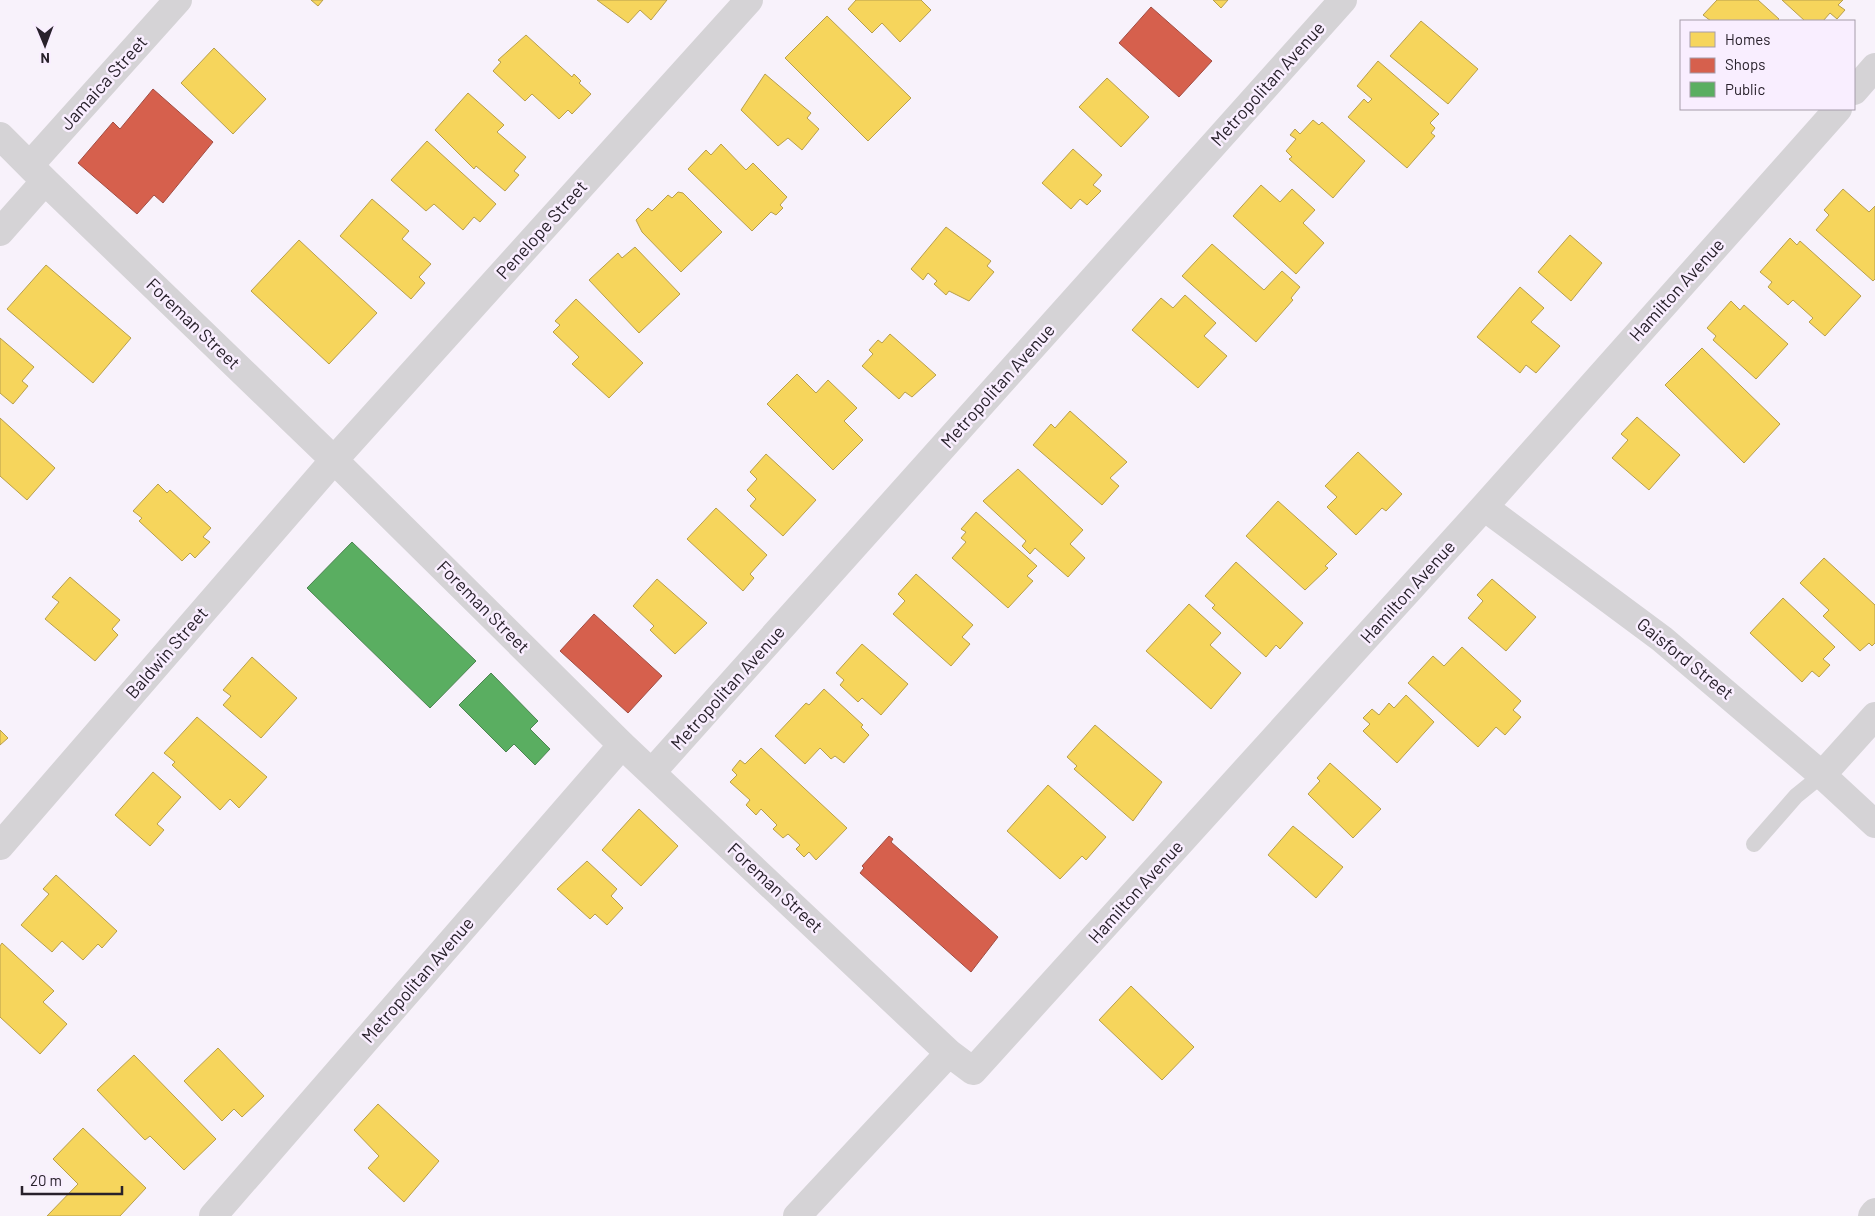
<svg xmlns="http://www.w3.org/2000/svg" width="1875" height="1216" viewBox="0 0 1875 1216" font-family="Barlow,sans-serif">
<rect width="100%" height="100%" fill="#f8f2fb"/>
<path fill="#f6d55c" stroke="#b89f4d" d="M311,0h12l-5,6z
M597,0h70l-16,20 -11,-10 -12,13z
M856,0h65l10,10 -31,32 -18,-19 -10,10 -24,-24z
M1213,0h15l-7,8z
M1717,0h41l21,19 -2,2h-66l-8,-6z
M1782,0h61l-5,5 7,5 -8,9 -7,-6 -7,8h-18z
M827,16l84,82 -43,43 -83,-83z
M1421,21l57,48 -30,35 -58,-48z
M526,35l46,42 2,-3 7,7 -2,2 12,11 -19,20 -4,-4 -9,9 -27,-25 -7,7 -32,-30 8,-9 -3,-2z
M214,48l52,51 -33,35 -52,-51z
M1378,61l61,53 -9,9 5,5 -4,5 4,3 -28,32 -59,-51 16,-18 4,4 4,-4 -15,-13z
M765,74l46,39 -4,5 12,11 -17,21 -14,-12 -10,8 -37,-36z
M1107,78l42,39 -28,30 -42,-40z
M468,93l36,32 -7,7 29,25 -12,14 5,4 -14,16 -29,-25 -2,3 -39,-39z
M1313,120l6,5 3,-3 43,39 -32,37 -44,-39 3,-2 -6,-6 10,-12 -6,-4 5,-6 5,5z
M427,141l69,63 -16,18 -6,-5 -11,13 -29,-26 -8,7 -35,-31z
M721,144l25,26 7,-7 34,34 -7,8 3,3 -7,7 -5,-3 -19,19 -64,-62 18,-19 5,5z
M1073,149l29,26 -9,10 8,6 -14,14 -7,-6 -9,10 -29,-26z
M1261,185l19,17 12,-13 23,21 -12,13 21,20 -28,31 -63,-58z
M1843,189l26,23 6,-6v73l-2,2 -57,-51 13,-15 -5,-5z
M678,192l5,1 39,39 -41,40 -39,-40 -6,-12 12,-12 4,3 16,-16 4,3z
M372,199l37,32 -7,8 29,25 -12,13 6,6 -14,16 -71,-63z
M946,227l45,34 -4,5 7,6 -25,29 -20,-10 -3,4 -12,-11 3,-3 -9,-8 -5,7 -12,-11z
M1570,235l32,28 -31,38 -33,-29z
M1790,238l7,7 3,-4 61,55 -36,40 -16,-14 4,-4 -20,-18 -5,5 -20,-18 4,-5 -12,-10z
M299,240l78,73 -48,51 -78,-73z
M1212,244l52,46 18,-19 18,16 -9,11 2,2 -37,42 -74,-66z
M635,247l45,47 -41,39 -50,-53 29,-27 4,5z
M46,265l85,73 -38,45 -86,-74z
M1520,287l24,21 -13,14 29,24 -24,27 -10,-8 -6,8 -43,-36z
M1185,295l31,28 -12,13 23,20 -29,32 -66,-58 29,-32 12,10z
M576,299l67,64 -34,35 -37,-34 7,-7 -26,-25 7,-7 -5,-4z
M1731,301l9,9 4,-5 44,39 -32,35 -43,-39 3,-4 -9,-8z
M890,334l46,41 -24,22 -7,-5 -6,7 -37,-33 11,-12 -4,-4 9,-10 4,3z
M0,338l34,29 -12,14 6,5 -15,18 -13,-11z
M1702,348l78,76 -36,39 -79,-78z
M797,374l19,19 12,-13 29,28 -13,13 19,19 -30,30 -66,-66z
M1070,411l57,51 -17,16 9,8 -17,19 -69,-60 18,-21 4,4z
M1637,417l43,38 -31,35 -37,-32 16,-18 -7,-6z
M0,418l55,50 -28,32 -27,-24z
M1358,452l44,42 -16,17 -4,-3 -26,27 -29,-28 10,-10 -12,-11z
M766,454l50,46 -33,36 -33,-30 6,-7 -9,-9 10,-11 -7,-7z
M1018,469l65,61 -13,14 15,14 -17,19 -33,-29 -5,6 -8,-8 4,-5 -43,-40z
M158,484l9,9 3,-3 41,38 -8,9 7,5 -15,16 -5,-5 -8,8 -43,-40 3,-3 -9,-7z
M1278,501l59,53 -12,12 3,2 -23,22 -59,-54z
M716,508l51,47 -17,19 4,4 -11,13 -56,-52z
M976,512l61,54 -10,10 6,5 -25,27 -56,-50 14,-16 -5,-4 5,-6 -5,-3z
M1824,558l51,47v38l-3,3 -3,-3 -9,8 -37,-35 6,-6 -29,-27z
M1236,562l67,61 -23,26 -4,-4 -10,12 -54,-49 3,-3 -10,-9z
M916,574l57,51 -11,12 8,7 -19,22 -58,-52 12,-13 -7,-7z
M70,577l50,43 -8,9 6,6 -23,26 -50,-42 14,-17 -7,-5z
M657,579l50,44 -32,31 -25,-24 4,-4 -21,-20z
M1492,579l44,38 -30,34 -38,-33 15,-17 -6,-6z
M1783,598l52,49 -12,12 7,6 -11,12 -7,-6 -10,11 -52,-49z
M1189,604l32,29 -11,12 31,28 -30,36 -65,-58z
M862,644l46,40 -27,31 -19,-17 -4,4 -18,-17 4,-5 -8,-7z
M1462,647l59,54 -8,9 8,7 -16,18 -9,-8 -18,20 -70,-64 25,-27 11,10z
M252,657l45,41 -36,40 -38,-33 8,-9 -8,-6z
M824,689l39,36 -2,2 8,8 -25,28 -9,-7 -4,3 -11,-11 -15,16 -30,-28 31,-33 3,2z
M1406,695l28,27 -37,41 -34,-32 7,-7 -7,-6 9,-9 7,6 10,-12 5,5z
M197,717l70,60 -28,31 -9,-9 -10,11 -48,-45 3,-3 -11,-9z
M1095,725l67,57 -29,39 -59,-52 3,-3 -10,-9z
M0,730l8,8 -8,7z
M761,748l86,80 -31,32 -7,-8 -5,5 -8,-8 4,-4 -12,-11 -5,4 -10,-9 4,-4 -16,-16 -5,6 -10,-10 4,-5 -20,-18 7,-7 -5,-5 8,-10 5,4z
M1330,763l51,46 -28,29 -45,-44 12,-13 -3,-3z
M153,772l28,25 -24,27 7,6 -14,16 -35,-31z
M1048,785l58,52 -20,23 -4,-4 -22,23 -53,-48z
M639,809l39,37 -37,40 -39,-36z
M1293,826l50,41 -27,31 -48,-43z
M587,861l30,28 -6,7 12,12 -16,17 -12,-11 -5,5 -33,-30z
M56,875l61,56 -15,17 -4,-4 -15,16 -21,-19 -10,11 -31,-27 28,-31 -6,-5z
M2,943l52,48 -11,11 24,22 -27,30 -40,-37v-71z
M1131,986l63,61 -32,33 -63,-60z
M218,1048l46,48 -22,21 -8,-8 -12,12 -38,-40z
M134,1055l82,84 -32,31 -34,-34 -5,4 -48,-50z
M378,1104l61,57 -35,41 -36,-34 11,-12 -25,-26z
M83,1128l63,60 -26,28h-73l31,-32 -25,-25z"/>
<path fill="#d6604d" stroke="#a24d43" d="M1151,7l61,54 -33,36 -60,-54z
M153,89l60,53 -50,61 -9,-8 -17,19 -59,-51 35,-41 7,7z
M594,614l68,62 -34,37 -68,-62z
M889,836l4,3 -2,3 107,95 -27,35 -111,-99 4,-5 -2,-2z"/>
<path fill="#5aae61" stroke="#4b8451" d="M352,542l124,119 -46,47 -123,-120z
M491,673l47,48 -8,8 20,20 -15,16 -21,-21 -8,8 -47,-47z"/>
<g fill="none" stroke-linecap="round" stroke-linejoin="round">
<path stroke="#d5d3d6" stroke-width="16" d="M1754,844l42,-48 26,-21"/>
<path stroke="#d5d3d6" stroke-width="28" d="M1854,91l21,-24
M0,136l45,45 289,279 288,285 327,308 24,18 511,-564 354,-398
M30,165l148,-165
M0,232l45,-51
M1484,507l178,132 160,136 53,49
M652,772l691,-772
M1822,775l53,-59
M0,846l334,-386 415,-460
M213,1216l409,-471
M797,1216l152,-163"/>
<path stroke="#d5d3d6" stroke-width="28" d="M1872,1216l3,-4"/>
</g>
<g text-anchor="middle" stroke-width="5" stroke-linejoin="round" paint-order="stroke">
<g font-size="18" fill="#28212b" stroke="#f9eeff">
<text transform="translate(104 83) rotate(-48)" y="6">Jamaica Street</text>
<text transform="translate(1268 84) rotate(-48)" y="6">Metropolitan Avenue</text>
<text transform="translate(542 230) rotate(-48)" y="6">Penelope Street</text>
<text transform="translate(1677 290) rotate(-48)" y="6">Hamilton Avenue</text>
<text transform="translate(193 324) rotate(44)" y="6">Foreman Street</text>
<text transform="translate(998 386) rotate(-48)" y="6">Metropolitan Avenue</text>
<text transform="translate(1408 592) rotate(-48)" y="6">Hamilton Avenue</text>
<text transform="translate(483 607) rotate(45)" y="6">Foreman Street</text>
<text transform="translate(167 653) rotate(-49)" y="6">Baldwin Street</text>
<text transform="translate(1685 659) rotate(39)" y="6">Gaisford Street</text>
<text transform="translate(728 688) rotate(-48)" y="6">Metropolitan Avenue</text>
<text transform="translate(775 888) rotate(43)" y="6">Foreman Street</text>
<text transform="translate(1136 892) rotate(-48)" y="6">Hamilton Avenue</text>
<text transform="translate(418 980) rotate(-49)" y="6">Metropolitan Avenue</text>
</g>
</g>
<rect x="1680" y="20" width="175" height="90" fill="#f9eeff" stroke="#a59caa"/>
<rect x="1690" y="32" width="25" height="15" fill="#f6d55c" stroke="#a59caa"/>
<text x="1725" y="45" font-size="15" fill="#28212b">Homes</text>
<rect x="1690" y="58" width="25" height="15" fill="#d6604d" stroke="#a59caa"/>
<text x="1725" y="70" font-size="15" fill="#28212b">Shops</text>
<rect x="1690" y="82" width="25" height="15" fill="#5aae61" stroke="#a59caa"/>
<text x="1725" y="95" font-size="15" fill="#28212b">Public</text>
<g transform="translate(45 45) rotate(179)" stroke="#f9eeff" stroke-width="4" paint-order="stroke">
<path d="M0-4L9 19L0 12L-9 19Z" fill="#28212b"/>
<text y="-8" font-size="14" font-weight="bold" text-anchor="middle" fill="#28212b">N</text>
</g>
<path d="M22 1186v8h100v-8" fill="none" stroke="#28212b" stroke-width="2.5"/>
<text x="30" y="1186" font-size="15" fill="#28212b" stroke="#f9eeff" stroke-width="4" paint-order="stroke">20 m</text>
</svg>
